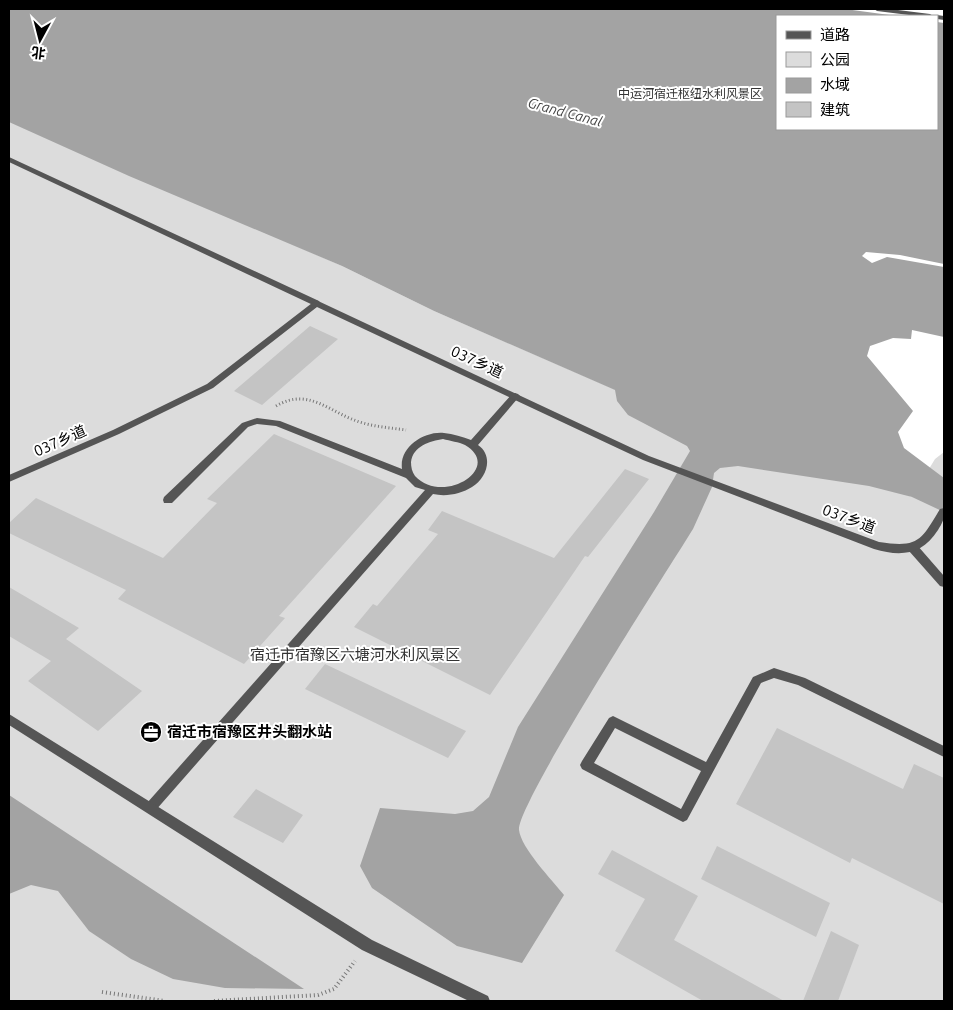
<svg xmlns="http://www.w3.org/2000/svg" width="953" height="1010" viewBox="0 0 953 1010" font-family="Ubuntu,'Noto Sans SC',sans-serif">
<rect width="100%" height="100%" fill="#fff"/>
<path fill="#dcdcdc" d="M9,120l333,146 92,45 182,79 296,107 23,-38 9,-7v549h-935z"/>
<path fill="#a3a3a3" d="M9,9h836l52,7h-120v113h160v-107l7,1v314l-32,-7 -1,9 -18,-1 -23,8 -3,10 46,55 -15,21 6,16 40,30v34l-32,-15 -43,-11 -131,-20 -18,2 -6,5 -2,14 -19,42c-24,39 -177,276 -174,301 2,18 33,50 45,65l-42,68 -65,-17 -85,-58 -12,-22 20,-58 75,6 18,-3 16,-14 29,-70 136,-215 36,-61 -3,-5 -59,-31 -11,-14 -2,-11 -181,-79 -92,-45 -213,-90 -120,-54z
M9,795l295,194 -79,-1 -52,-9 -42,-20 -42,-28 -31,-40 -27,-6 -22,9z"/>
<path fill="#fff" d="M866,252l34,3 44,9v3l-57,-10 -15,6 -10,-7z"/>
<path fill="#c4c4c4" d="M310,326l28,13 -76,66 -28,-14z
M274,434l122,52 -117,130 6,2 -41,46 -126,-65 8,-9 -117,-57v-10l27,-25 127,60 54,-55 -10,-4z
M625,469l24,10 -61,78 -3,-1 -95,139 -136,-68 19,-23 4,2 61,-72 -10,-4 14,-19 112,47z
M9,587l70,41 -13,11 76,52 -44,40 -70,-50 23,-20 -42,-25z
M325,664l141,67 -18,27 -143,-69z
M777,728l126,61 11,-25 30,14v126l-92,-46 -2,5 -114,-59z
M256,789l47,26 -20,28 -50,-26z
M717,846l113,57 -14,34 -115,-58z
M612,850l86,46 -24,44 110,61h-81l-88,-50 30,-52 -47,-25z
M831,931l28,14 -21,56h-35z"/>
<g fill="none" stroke-linecap="round" stroke-linejoin="round">
<path stroke="#777" stroke-width="3" stroke-dasharray="1 2.5" stroke-linecap="butt" d="M276,406c34,-20 54,8 87,17 14,4 29,5 43,7"/>
<path stroke="#777" stroke-width="4" stroke-dasharray="1 3" stroke-linecap="butt" d="M102,992l63,9
M214,1001l104,-6 16,-6 21,-28"/>
<path fill="#555" fill-rule="evenodd" d="M874,9h16l40,5 3,2h-16l-40,-5z
M937,15l7,1v4l-7,-1v-3h-3z
M9,157l310,144 1,2 -1,2h-6l-304,-143z
M515,393l3,1 2,2 -2,2 -40,47c16,11 9,33 -6,42 -11,7 -26,10 -39,7l-278,317 -4,1 -4,-1 -2,-4 2,-4 278,-313 -10,-3 -9,-9 -130,-52 -19,-2 -9,3 -76,76h-8l-1,-3 1,-3 78,-74 15,-5 23,3 122,48c-3,-22 22,-38 42,-36 9,1 19,4 27,7l41,-46zM443,439c7,2 16,3 22,6 39,23 -22,61 -50,31 -3,-4 -4,-9 -4,-14 2,-16 19,-21 32,-23z
M913,544l4,1 27,31v11l-4,-1 -31,-35 -1,-3 1,-3z
M774,668l31,10 139,68v11l-146,-72 -24,-7 -13,5 -74,137 -4,2 -4,-2 -97,-51 -2,-4 2,-4 27,-43 4,-2 93,46 47,-85zM615,728l86,43 -20,38 -87,-46z"/>
<path fill="#555" fill-rule="evenodd" d="M316,300l333,156 230,86c39,6 42,-1 61,-33l4,-1c1,10 -1,14 -6,22 -16,25 -37,27 -64,19l-231,-89 -326,-153 -104,81 -94,46 -110,48v-7l104,-45 94,-46z"/>
<path fill="#555" fill-rule="evenodd" d="M9,714l363,226 116,56 2,5h-21l-107,-51 -353,-225z"/>
</g>
<defs>
<g id="office-disc" transform="scale(1.125)"><circle r="9.5" fill="#000" stroke="#fff"/><path d="M-6-3h4V-5.5h4V-3h4V5H-6ZM-1-4.5V-3h2v-1.5ZM-6 0V1H6V0Z" fill="#fff"/></g>
</defs>
<g fill-rule="evenodd">
<use href="#office-disc" x="151" y="732"/>
</g>
<g text-anchor="middle" stroke-width="4" stroke-linejoin="round" paint-order="stroke">
<g font-size="12" fill="#333" stroke="#fff">
<text x="690" y="98">中运河宿迁枢纽水利风景区</text>
</g>
<g font-size="14" font-style="italic" fill="#444" stroke="#fff">
<text transform="translate(565 112) rotate(15)" y="5">Grand Canal</text>
</g>
<g font-size="15" fill="#000" stroke="#fff">
<text transform="translate(477 362) rotate(25)" y="5">037乡道</text>
<text transform="translate(60 441) rotate(-24)" y="5">037乡道</text>
<text transform="translate(849 519) rotate(21)" y="5">037乡道</text>
</g>
<g font-size="15" fill="#333" stroke="#fff">
<text x="355" y="660">宿迁市宿豫区六塘河水利风景区</text>
</g>
<g font-size="15" font-weight="bold" fill="#000" stroke="#fff" text-anchor="start">
<text x="167" y="737">宿迁市宿豫区井头翻水站</text>
</g>
</g>
<rect width="953" height="1010" fill="none" stroke="#000000" stroke-width="20"/>
<rect x="776" y="15" width="162" height="115" fill="#ffffff" stroke="#999999"/>
<rect x="786" y="31" width="25" height="8" fill="#555555" stroke="#999999"/>
<text x="820" y="40" font-size="15" fill="#000000">道路</text>
<rect x="786" y="52" width="25" height="15" fill="#dcdcdc" stroke="#999999"/>
<text x="820" y="65" font-size="15" fill="#000000">公园</text>
<rect x="786" y="78" width="25" height="15" fill="#a3a3a3" stroke="#999999"/>
<text x="820" y="90" font-size="15" fill="#000000">水域</text>
<rect x="786" y="102" width="25" height="15" fill="#c4c4c4" stroke="#999999"/>
<text x="820" y="115" font-size="15" fill="#000000">建筑</text>
<g transform="translate(40 40) rotate(187)" stroke="#ffffff" stroke-width="4" paint-order="stroke">
<path d="M0-4L9 19L0 12L-9 19Z" fill="#000000"/>
<text y="-8" font-size="14" font-weight="bold" text-anchor="middle" fill="#000000">北</text>
</g>
</svg>
